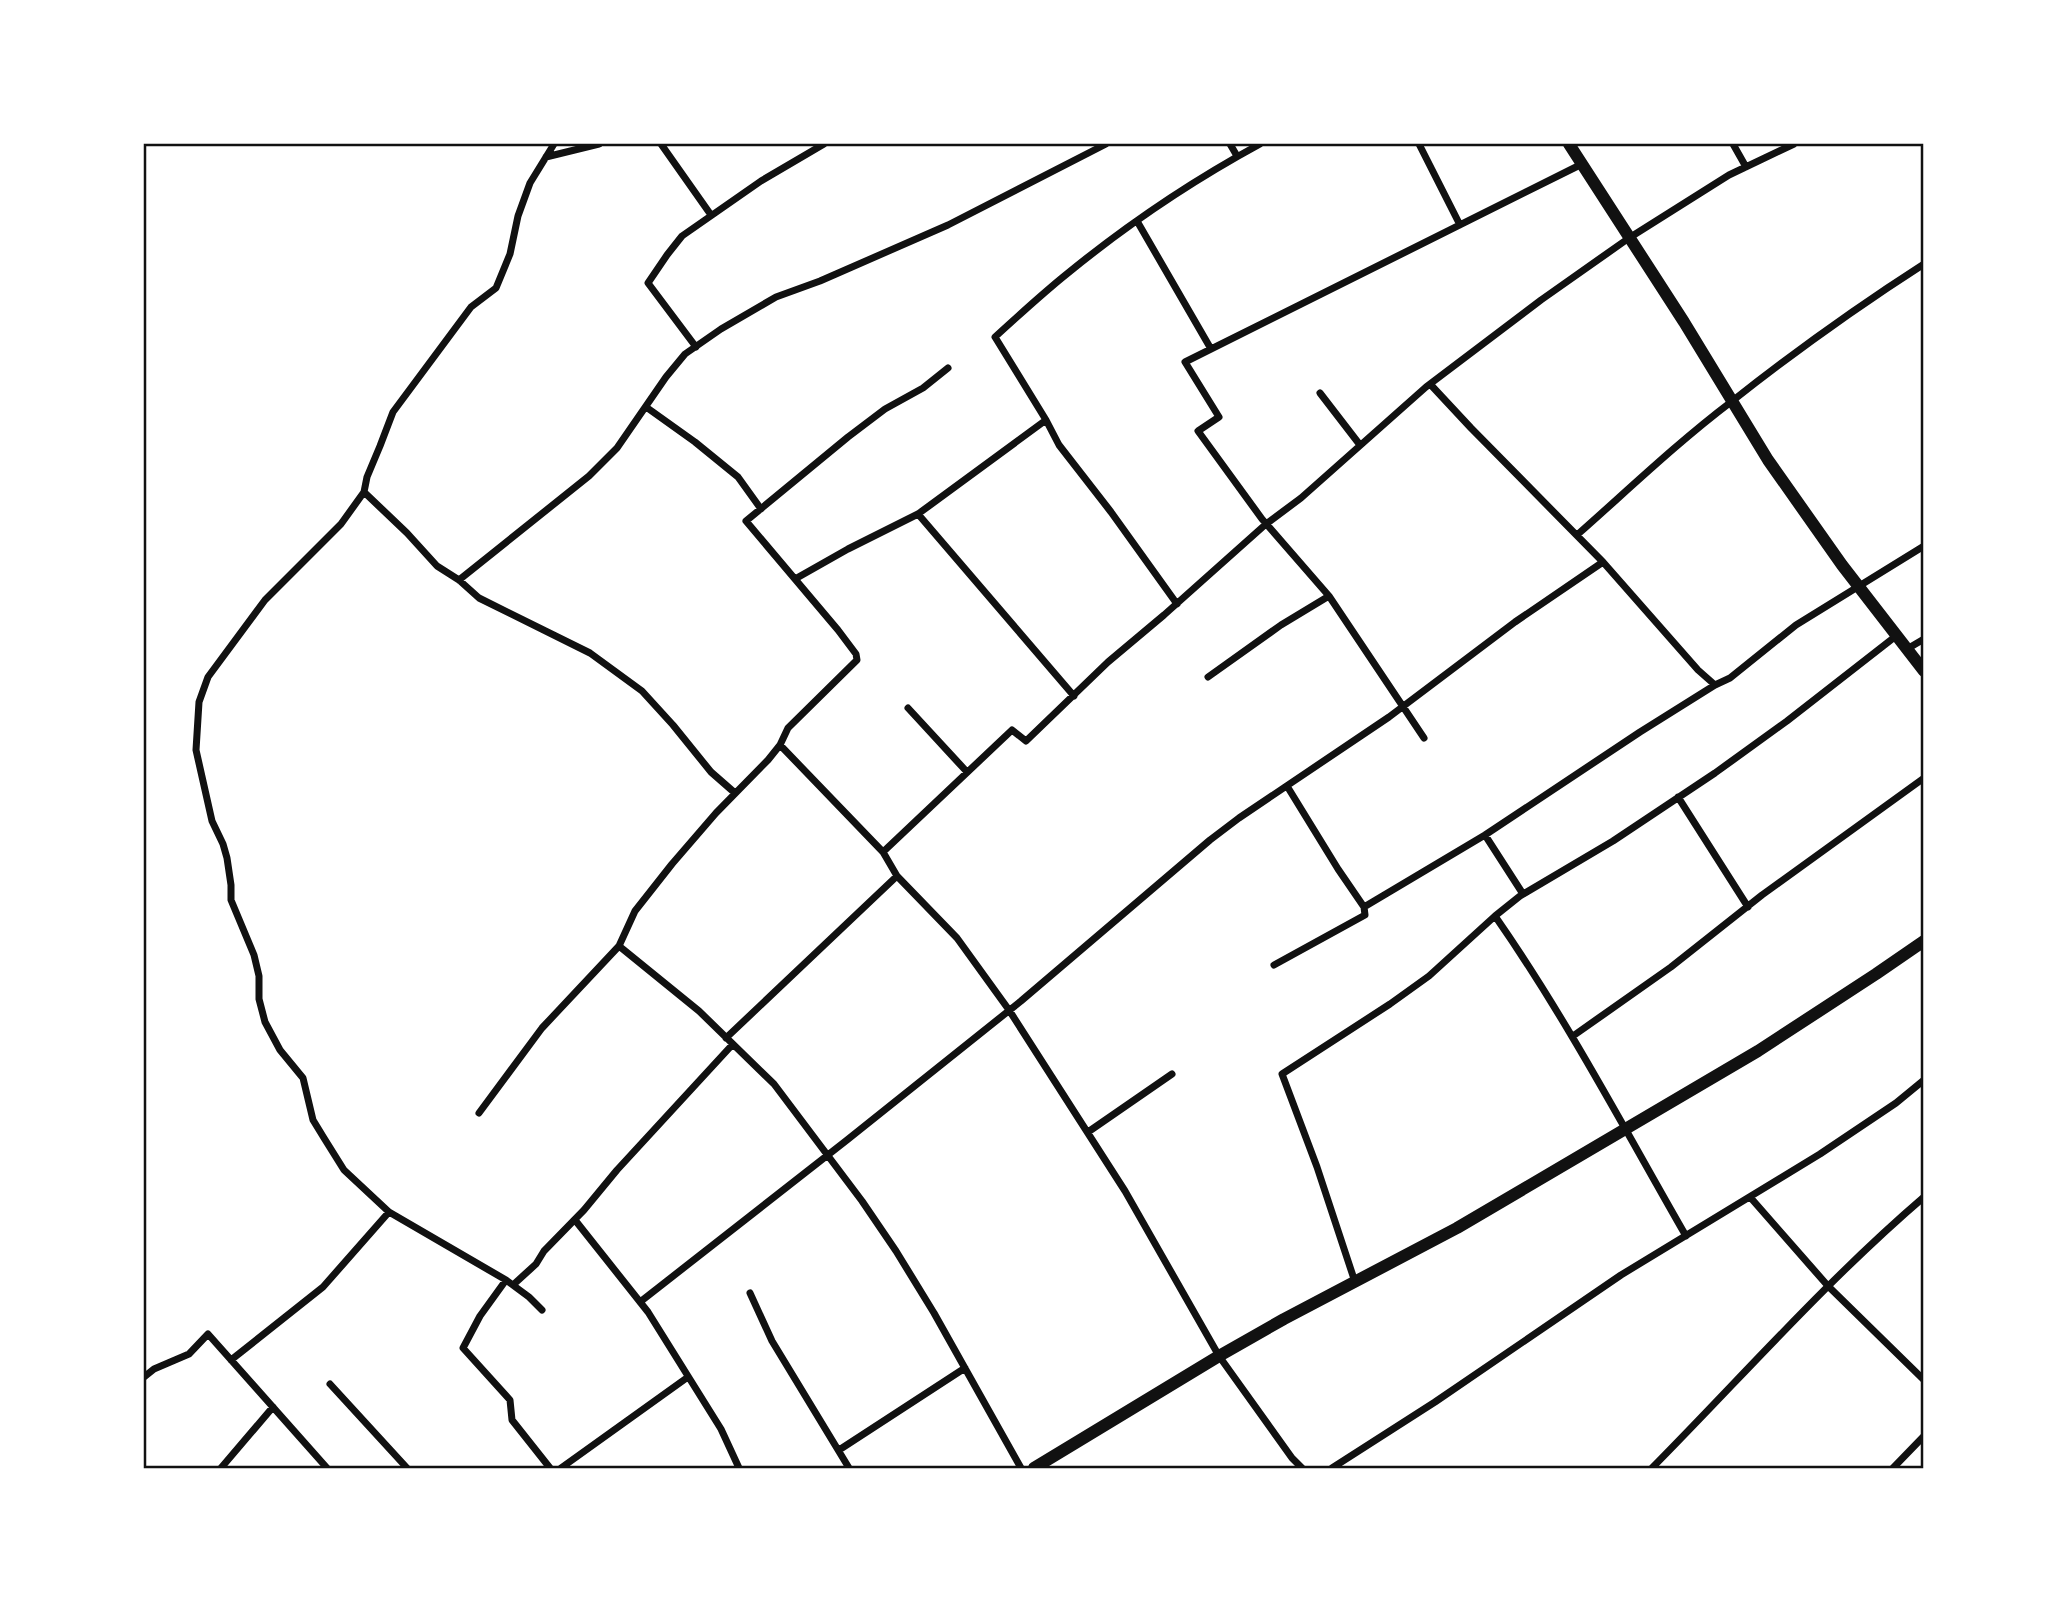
<svg xmlns="http://www.w3.org/2000/svg" width="2067" height="1612" viewBox="0 0 2067 1612" font-family="Quicksand,sans-serif">
<rect width="100%" height="100%" fill="#fff"/>
<g fill="none" stroke-linecap="round" stroke-linejoin="round">
<path stroke="#111" stroke-width="7" d="M661,144l50,71
M1230,144l7,12
M1419,144l41,81
M1733,144l13,23
M546,157l53,-13
M1137,221l74,128
M696,347l-48,-64 19,-28 15,-19 79,-55 63,-37
M1430,384l41,44 132,134 95,108 17,15
M1320,393l40,52
M646,407l49,35 43,35 23,32
M364,492l43,41 30,33 22,14 20,18 111,55 52,38 31,34 38,47 24,21
M918,514l156,182
M1577,535c51,-45 100,-92 154,-133 62,-49 126,-95 193,-138
M795,579l53,-30 70,-35 128,-94
M459,580l130,-104 28,-28 49,-71 19,-23 36,-25 55,-32 44,-16 128,-56 158,-81
M1177,604l-66,-92 -52,-67 -13,-25 -51,-83c24,-22 48,-44 73,-64 60,-49 124,-92 192,-129
M1907,649l17,-10
M1208,677l73,-52 48,-29
M908,708l59,64
M1424,738l-95,-142 -67,-77 -64,-88 21,-14 -34,-55 397,-198
M780,745l103,107 14,24 60,62 52,72 116,181 94,165 73,102 10,10
M1678,797l70,110
M1485,835l38,59
M883,852l129,-122 14,11 82,-79 56,-47 102,-91 35,-26 125,-111 115,-87 88,-62 100,-63 65,-31
M1364,907l121,-72 155,-103 75,-47 15,-7 66,-53 128,-79
M1495,916c71,102 129,212 191,320
M619,946l80,65 75,73 88,117 34,50 38,62 87,155
M1274,965l91,-50 -1,-8 -26,-38 -51,-83
M1573,1036l98,-69 91,-72 162,-117
M726,1038l171,-162
M479,1113l63,-85 77,-82 16,-35 37,-47 44,-51 52,-53 12,-15 8,-17 69,-68 -1,-6 -18,-24 -92,-109 102,-84 37,-28 38,-21 25,-20
M1088,1132l84,-58
M1750,1197l78,89 96,94
M575,1220l73,92 73,117 18,39
M506,1280l-26,36 -17,32 47,52 2,20 38,48
M1355,1282l-38,-115 -35,-93 108,-70 39,-28 66,-60 25,-20 93,-55 102,-68 72,-52 109,-85
M513,1285l23,-21 8,-13 40,-41 33,-40 116,-126
M750,1293l22,48 77,127
M640,1302l207,-162 174,-139 189,-161 29,-22 150,-101 126,-95 88,-60
M542,1310l-13,-13 -23,-17 -117,-68 -45,-42 -20,-32 -11,-18 -10,-42 -23,-28 -15,-28 -6,-23v-23l-5,-21 -23,-55v-15l-4,-27 -4,-14 -11,-23 -16,-71 3,-48 9,-25 57,-77 76,-76 23,-32 3,-15 13,-31 13,-34 78,-105 25,-19 14,-34 8,-38 12,-33 24,-39
M231,1360l92,-73 66,-75
M144,1377l10,-8 35,-15 19,-20 119,134
M330,1384l77,84
M839,1450l126,-82
M221,1468l52,-61
M561,1468l127,-91
M1332,1468l103,-66 186,-127 199,-121 76,-51 28,-23
M1652,1468c90,-91 174,-187 272,-271
M1893,1468l31,-32"/>
<path stroke="#111" stroke-width="12" d="M1569,144l115,178 84,138 74,105 82,106
M1034,1468l185,-112 65,-37 173,-91 301,-177 118,-77 48,-33"/>
</g>
<rect width="2067" height="1612" fill="none" stroke="#ffffff" stroke-width="290"/>
<rect x="145" y="145" width="1777" height="1322" fill="none" stroke="#111" stroke-width="2.5"/>
</svg>
